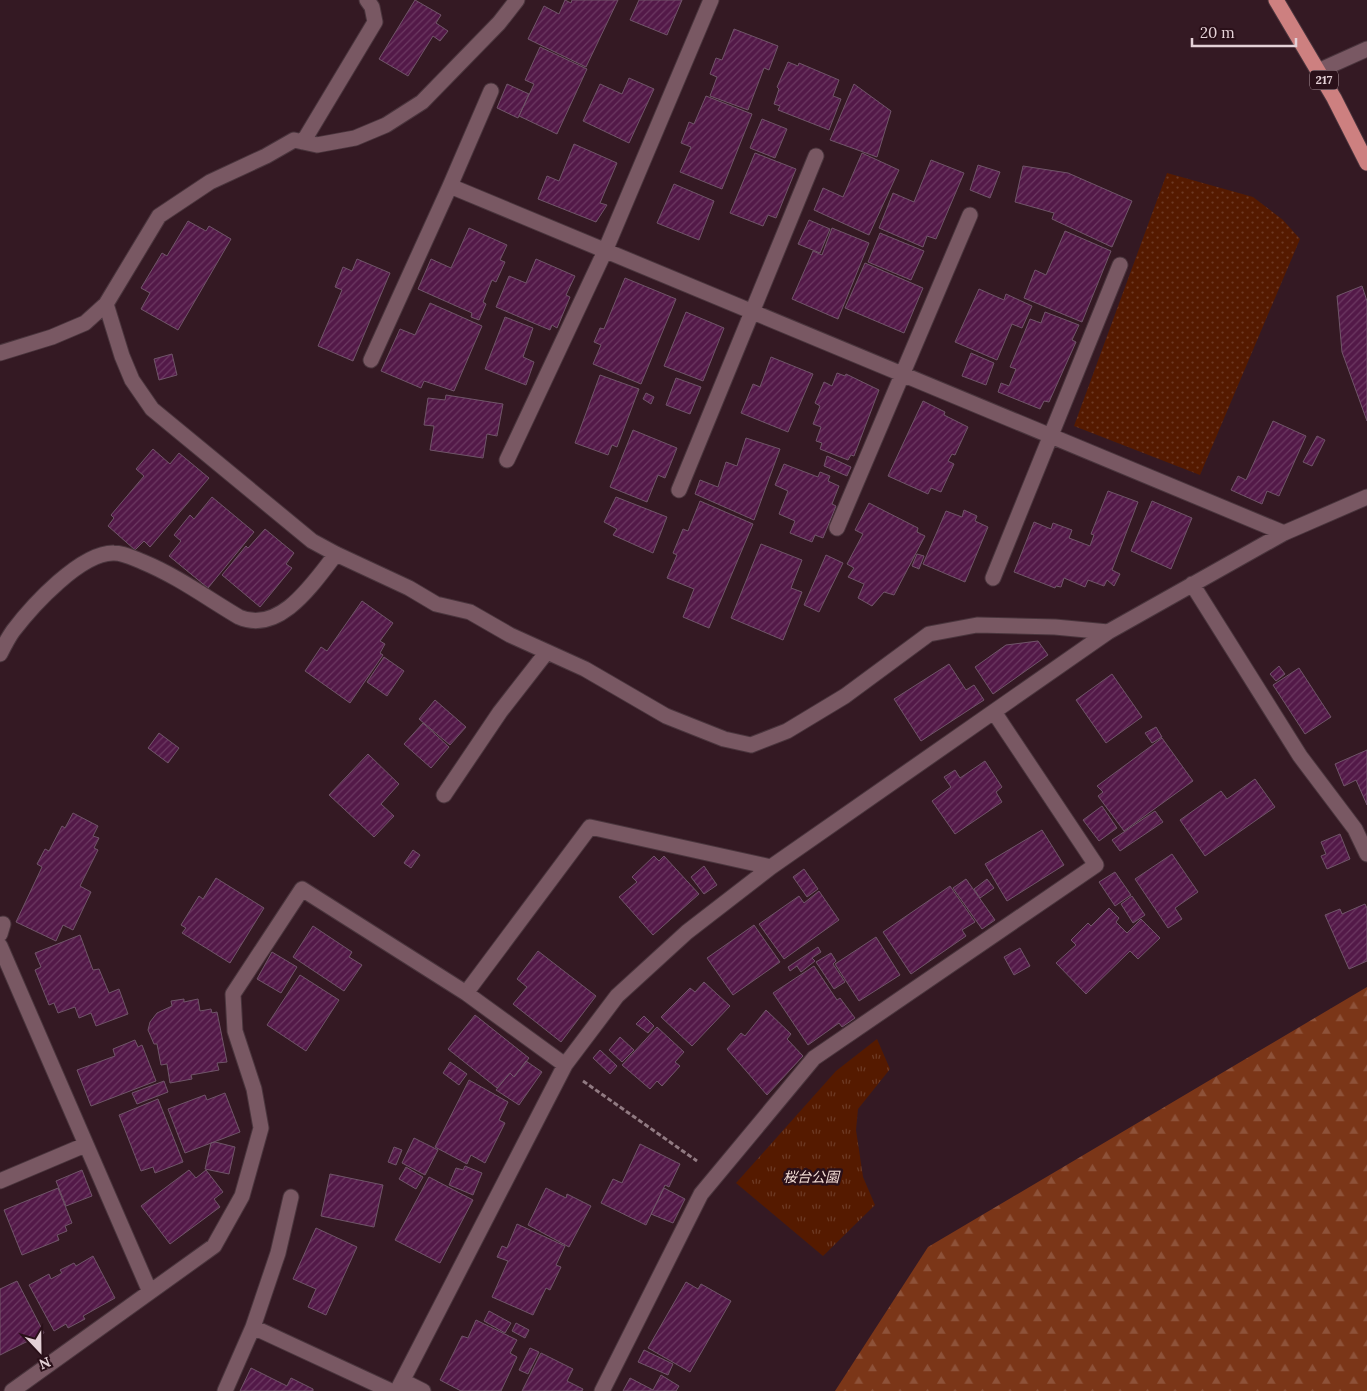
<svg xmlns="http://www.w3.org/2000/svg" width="1367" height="1391" viewBox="0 0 1367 1391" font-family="Lora,'Noto Sans JP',serif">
<defs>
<pattern id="grass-dots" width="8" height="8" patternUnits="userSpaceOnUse" patternTransform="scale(1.25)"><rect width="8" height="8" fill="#551a00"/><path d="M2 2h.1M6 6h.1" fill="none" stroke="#6d3a24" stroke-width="1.8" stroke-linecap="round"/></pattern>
<pattern id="forest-firs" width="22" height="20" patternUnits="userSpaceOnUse" patternTransform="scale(1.25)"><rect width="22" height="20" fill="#7b3618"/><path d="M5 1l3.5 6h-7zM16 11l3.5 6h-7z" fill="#8e5239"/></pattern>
<pattern id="park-tufts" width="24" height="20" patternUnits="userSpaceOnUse" patternTransform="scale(1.25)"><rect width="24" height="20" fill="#551a00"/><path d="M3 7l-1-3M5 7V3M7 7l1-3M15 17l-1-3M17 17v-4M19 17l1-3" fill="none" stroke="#6d3a24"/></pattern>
<pattern id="building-hatch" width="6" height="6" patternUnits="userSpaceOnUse" patternTransform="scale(1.25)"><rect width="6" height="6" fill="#531948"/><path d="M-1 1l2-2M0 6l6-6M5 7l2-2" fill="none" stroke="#6c3962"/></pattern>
</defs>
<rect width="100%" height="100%" fill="#341923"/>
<path fill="url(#grass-dots)" d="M1167,173l86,24 30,23 17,19 -100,236 -126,-49z"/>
<path fill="url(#forest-firs)" d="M1367,987v404h-532l93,-144z"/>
<path fill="url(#park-tufts)" d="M877,1039l13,30 -32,40 -2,21 7,47 12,28 -52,51 -87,-73 100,-112z"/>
<path fill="url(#building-hatch)" stroke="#705569" d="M415,0l26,15 -5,8 12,8 -8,10 -7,-5 -25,40 -29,-17z
M565,0l6,3 1,-3h46l-32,67 -58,-28 16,-33 15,8z
M639,0h43l-15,35 -37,-15z
M734,29l44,17 -9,24 -5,-2 -16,42 -38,-14 7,-19 -7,-3 6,-16 6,2z
M540,47l47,22 -30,65 -38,-18 15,-32 -9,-4z
M788,62l10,4 1,-3 40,17 -6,16 8,3 -12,31 -51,-20 2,-4 -6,-2 5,-15 -2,-2z
M629,78l25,11 -25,54 -46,-22 17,-37 22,10z
M507,84l22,10 -11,24 -21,-10z
M854,84l37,27 -14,46 -47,-17z
M706,96l46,18 -30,75 -42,-17 11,-25 -10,-4 8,-21 5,2z
M762,119l25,10 -12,29 -25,-10z
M574,144l43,19 -17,40 7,2 -11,17 -58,-23 9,-23 12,5z
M755,153l41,16 -20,49 -8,-3 -5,11 -33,-13z
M862,153l37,17 -30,65 -55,-25 9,-22 20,9z
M931,160l33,13 -28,66 -9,-3 -4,11 -44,-19 14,-35 21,9z
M978,165l22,7 -10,26 -20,-8z
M1023,166l45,7 64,28 -20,46 -60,-28 2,-6 -39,-11z
M674,184l40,17 -15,39 -42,-17z
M809,220l21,9 -10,24 -22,-9z
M188,221l18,10 3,-5 22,13 -53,91 -37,-21 9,-16 -9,-5 21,-35 5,3z
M469,228l38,17 -7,15 5,2 -9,20 -4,-2 -9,22 3,2 -7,16 -8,-3 1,-4 -54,-24 13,-30 20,9z
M832,228l37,15 -31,76 -46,-20 21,-48 9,4z
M1065,231l46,20 -29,71 -58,-24 11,-28 11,5z
M880,233l44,18 -13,29 -43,-18z
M357,259l33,14 -37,88 -35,-15 24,-56 -7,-3 8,-20 9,4z
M536,259l39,17 -9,19 4,2 -13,31 -5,-3 -2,5 -54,-23 13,-31 17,7z
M865,263l58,25 -19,45 -59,-25z
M625,278l51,21 -35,85 -48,-20 8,-19 -7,-3 6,-14 4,1z
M1362,286l5,15v120l-25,-69 -5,-56z
M979,289l25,11 2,-6 26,12 -10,22 -10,-4 -15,36 -42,-18z
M430,303l52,23 -28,65 -30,-10 -3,7 -40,-17 19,-42 15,6z
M686,312l38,16 -21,53 -39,-15z
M1045,312l34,13 -7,15 4,2 -27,60 -5,-1 -4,8 -42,-17 3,-9 8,3 7,-17 -6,-2 20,-48 11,4z
M505,317l28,11 -10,29 11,5 -8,23 -41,-16z
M971,353l23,10 -8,22 -24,-9z
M172,354l5,21 -18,5 -5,-21z
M771,357l42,17 -25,58 -47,-19 12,-29 7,3z
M837,373l8,3 1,-2 33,16 -25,66 -3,-1 -3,5 -28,-11 2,-6 -6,-2 5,-14 -8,-3 7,-18 -5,-3 9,-21 8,4z
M600,375l39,14 -22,58 -5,-2 -4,10 -33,-12z
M676,378l25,9 -11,27 -24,-9z
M646,393l8,4 -3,7 -8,-5z
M446,395l57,9 -6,32 -10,-2 -4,24 -53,-8 4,-24 -10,-1 4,-27 17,2z
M923,401l22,11 -1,3 24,12 -13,28 -3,-1 -4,7 6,3 -13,28 -10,-4 -3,6 -40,-18z
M1273,421l33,15 -27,60 -12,-5 -5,13 -31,-14 7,-14 8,4z
M633,430l44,18 -12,30 -7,-3 -11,27 -37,-15z
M1317,436l8,4 -13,26 -9,-4z
M746,438l34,11 -26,71 -59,-26 5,-14 18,7 8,-25 11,4z
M153,449l17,15 9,-11 30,25 -59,69 -6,-6 -9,9 -27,-24 6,-8 -3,-3 33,-39 -8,-7z
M827,456l24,11 -4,9 -23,-10z
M784,464l34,13 2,-5 10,4 -2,5 11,5 -7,18 4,2 -13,32 -8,-3 -3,7 -22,-9 5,-12 -16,-7 9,-23 -13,-6z
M1108,491l30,11 -26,68 8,4 -6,12 -7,-6 -3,6 -16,-6 -3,7 -21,-9 -3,9 -5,-1 -1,2 -41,-16 20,-50 17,7 2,-6 19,7 -3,8 21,8 4,-11 -3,-1z
M212,497l42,35 -46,56 -39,-32 12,-15 -7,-6 16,-20 4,4z
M616,497l51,20 -14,36 -40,-18 4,-6 -13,-7z
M700,501l53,23 -44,104 -26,-11 11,-28 -27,-11 10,-23 -4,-2 10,-24 5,2z
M1152,501l40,17 -21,51 -40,-18z
M869,503l49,25 -1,4 8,4 -31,59 -10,-3 -12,14 -14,-8 6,-14 -16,-7 6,-9 -7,-4 16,-30 -8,-4z
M964,510l13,6 -2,5 13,6 -23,55 -42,-18 23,-53 16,6z
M265,529l29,24 -8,11 6,4 -32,39 -38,-32 24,-29 2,2z
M761,544l41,16 -11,28 11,4 -19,48 -52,-22z
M917,554l7,2 -5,13 -7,-3z
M826,555l17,8 -24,49 -15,-7z
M362,601l31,22 -13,18 5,3 -5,9 3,2 -33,48 -45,-32 16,-24 6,4z
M1038,641l10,14 -55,39 -18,-27 31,-22z
M384,657l20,14 -17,25 -20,-14z
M949,664l17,26 8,-5 10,15 -63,41 -27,-42z
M1279,666l6,8 -9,7 -6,-7z
M1299,668l32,49 -26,17 -32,-49z
M1112,674l30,43 -36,26 -30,-43z
M435,700l31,27 -16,18 -31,-26z
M423,723l26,24 -18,21 -27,-24z
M1156,727l6,10 -10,6 -7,-10z
M159,733l20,15 -11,15 -20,-15z
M1162,738l31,43 -69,50 -26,-35 5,-4 -6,-6z
M1367,750v55l-11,-25 -12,6 -9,-22z
M368,754l31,30 -18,20 13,12 -20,21 -45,-42z
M985,761l17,26 -6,5 6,10 -47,32 -23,-33 19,-14 -7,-10 11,-7 5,8z
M1255,779l20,28 -70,49 -25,-36 41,-29 6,8z
M1102,806l15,22 -18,13 -16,-21z
M1155,811l8,11 -43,29 -8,-11z
M73,813l25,13 -5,10 6,2 -5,10 4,2 -18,36 11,6 -18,38 -10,-5 -7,16 -40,-19 26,-55 -5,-3 8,-15 4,2 13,-25 3,2z
M1042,830l22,35 -57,36 -22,-37z
M1340,834l10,25 -23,10 -6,-13 5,-2 -5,-12z
M413,850l7,5 -9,13 -7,-5z
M1172,854l26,38 -23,16 7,11 -14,9 -33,-49z
M654,856l5,5 5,-5 35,38 -46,41 -34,-38 18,-15 -5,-5z
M704,866l13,19 -13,9 -13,-17z
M804,869l14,20 -11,8 -14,-20z
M1115,872l16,23 -16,11 -16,-24z
M216,878l48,30 -34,55 -48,-30 4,-5 -5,-3 18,-29 4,3z
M966,879l29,41 -13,9 -29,-41z
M987,879l7,9 -14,10 -6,-9z
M950,886l25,36 -13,8 4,6 -55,38 -28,-42z
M819,891l20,29 -55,39 -25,-35 40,-28 5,7z
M1132,896l13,19 -12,8 -12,-19z
M1365,904l2,4v53l-18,8 -24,-54 15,-6 2,5z
M1109,908l10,10 -3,4 11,11 14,-14 19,19 -22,21 -8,-8 -44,43 -30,-31 20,-18 -5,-5 17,-17 3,3z
M754,925l26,37 -47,33 -26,-37z
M313,926l39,26 -3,5 13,8 -18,26 -51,-34z
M80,935l13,35 6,-1 10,24 10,-4 9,25 -32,12 -5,-13 -12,5 -4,-11 -17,6 -4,-10 -5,2 -14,-35 6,-3 -6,-14z
M876,937l24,38 -41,26 -24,-37z
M818,947l3,5 -9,6 3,3 -14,11 -4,-6 -7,5 -2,-4z
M1020,948l10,18 -16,9 -10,-18z
M538,951l58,45 -35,46 -48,-38 14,-17 -10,-8z
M272,952l25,15 -16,26 -24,-14z
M831,953l5,8 -3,3 12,18 -11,7 -18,-27z
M814,966l23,34 3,-2 15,20 -13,9 -3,-4 -31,22 -35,-52z
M300,975l39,25 -33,51 -39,-26z
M704,982l26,24 -38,40 -31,-29 29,-29 5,4z
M184,999v3l14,-3 2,12 11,-2 1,4 5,-1 10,50 -10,1 2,7 -28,5 1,4 -22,4 -3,-19 -6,1 -4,-21h-3l-6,-14 2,-8 7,-9 15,-7 -1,-5z
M766,1010l25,24 -4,5 16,17 -36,39 -40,-46 14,-16 4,3z
M475,1015l54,43 -15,19 -4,-4 -13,15 -49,-39z
M644,1016l10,10 -6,7 -12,-9z
M657,1027l27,25 -9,10 5,4 -18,20 -5,-5 -7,8 -28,-24z
M620,1037l14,13 -12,12 -13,-12z
M135,1040l3,7 4,-2 14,36 -65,25 -14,-36 38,-14 -2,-7z
M600,1050l17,16 -7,8 -17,-16z
M526,1061l16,11 -23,33 -23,-15 14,-17 4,4z
M450,1062l17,12 -8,11 -16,-12z
M469,1080l39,22 -9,18 6,3 -20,40 -14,-8 -4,9 -32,-17z
M164,1081l4,11 -31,12 -5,-11z
M225,1093l15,39 -55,21 -17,-44 37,-14 2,5z
M158,1099l25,63 -28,11 -2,-6 -12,4 -22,-56z
M414,1138l24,12 -13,25 -23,-12z
M215,1142l20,5 -6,27 -24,-5 6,-26z
M640,1144l40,20 -11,23 -4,-2 -19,40 -45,-22 12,-24 9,4z
M394,1147l8,3 -6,15 -8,-3z
M465,1166l17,7 -9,22 -24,-10 7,-17 7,2z
M406,1167l17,10 -7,12 -17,-10z
M82,1170l10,26 -26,10 -10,-25z
M189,1170l7,8 10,-8 17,22 -9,7 6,8 -50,37 -29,-38z
M330,1174l53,11 -9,42 -53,-11z
M429,1177l44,23 -33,63 -45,-23z
M58,1188l14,35 -7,3 2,5 -10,4 2,5 -37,15 -18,-45z
M546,1188l20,10 1,-4 24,12 -22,41 -41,-22z
M664,1188l21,11 -12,24 -22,-9z
M517,1224l48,22 -9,19 5,2 -11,23 -4,-2 -13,27 -41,-18 16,-36 -11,-4 5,-11 5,2z
M316,1228l41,19 -31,68 -18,-8 8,-18 -23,-10z
M93,1256l22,42 -32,18 2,3 -17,9 -2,-4 -12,7 -25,-46 20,-11 2,5 11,-6 -2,-3 14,-7 2,3z
M17,1281l27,52 -44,22v-66z
M686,1282l12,7 3,-5 30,17 -41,71 -42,-24z
M489,1311l22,12 -6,10 -21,-12z
M476,1320l41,20 -7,13 7,4 -16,34h-40l-21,-11 22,-44 6,2z
M516,1323l13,7 -4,8 -13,-7z
M530,1348l9,4 -11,22 -9,-4z
M644,1350l29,14 -5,11 -30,-13z
M541,1353l32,16 -6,12 16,8 -1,2h-60z
M251,1368l36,18 4,-8 22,11v2h-73z
M661,1375l18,11 -3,5h-53l7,-13 23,12z"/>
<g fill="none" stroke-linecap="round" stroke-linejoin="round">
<g stroke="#4a353d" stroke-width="17">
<path id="lane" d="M1318,71l49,-22"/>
</g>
<g stroke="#4a353d" stroke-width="17">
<path id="street" d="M303,142l72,-120 -3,-15 -5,-7
M450,186l834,347
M106,304l16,52 10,24 20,29 160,132 24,13 73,34 27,16 34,8 40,23 75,34 81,47 58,23 27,6 36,-14 58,-35 84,-62 48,-9 78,2 53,5
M0,353l52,-16 33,-14 21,-19 53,-88 51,-34 56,-26 28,-16 23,5 38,-7 31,-13 36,-23 77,-79 18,-23
M371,360l79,-174 41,-95
M507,460l98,-209 106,-251
M679,490l137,-334
M837,528l133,-313
M993,578l127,-313
M1192,584l108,172 55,73 12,25
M0,654c4,-8 8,-16 13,-23 19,-25 68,-79 101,-78 10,0 19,5 29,9 34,14 64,36 96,55 41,18 75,-35 97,-63
M444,795l56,-83 46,-59
M0,934l3,-10
M0,946l150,346
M466,993l124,-166 181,40
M0,1181l85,-36
M291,1197l-13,56 -25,74 138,64
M403,1381l20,10
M12,1391l202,-145 28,-50 19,-68 -7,-39 -19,-58 -2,-37 69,-105 164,104 99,72
M225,1391l28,-64
M397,1391l168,-326 52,-69 70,-64 84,-65 337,-235 176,-99 83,-36
M602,1391l99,-197 113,-136 282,-193 -102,-153"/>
</g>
<g stroke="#4a353d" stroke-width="17">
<path id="highway" d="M1276,0l58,98 33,65"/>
</g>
<path stroke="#917a82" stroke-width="3" stroke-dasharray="5 2.5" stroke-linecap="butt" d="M583,1081l114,80"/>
<use href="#lane" stroke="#795863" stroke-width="15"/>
<use href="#street" stroke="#795863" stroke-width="15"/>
<use href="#highway" stroke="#cd8080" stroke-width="15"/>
</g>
<g text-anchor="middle" stroke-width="5" stroke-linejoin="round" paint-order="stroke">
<rect fill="#2a1019" stroke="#ac979e" stroke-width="1" x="1310" y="70.5" width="28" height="19" rx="4"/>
<g font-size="12" font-weight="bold" fill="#e4d1d7">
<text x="1324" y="84">217</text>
</g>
<g font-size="14" font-style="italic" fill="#f4ded6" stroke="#2a1019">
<text x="811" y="1182">桜台公園</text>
</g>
</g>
<g transform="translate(40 1351) rotate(158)" stroke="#2a1019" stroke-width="4" paint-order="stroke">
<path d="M0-4L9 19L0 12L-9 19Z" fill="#e4d1d7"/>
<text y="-8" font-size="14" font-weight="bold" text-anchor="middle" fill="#e4d1d7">N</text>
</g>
<path d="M1192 38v8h104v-8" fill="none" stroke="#e4d1d7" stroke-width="2.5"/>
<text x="1200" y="38" font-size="15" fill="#e4d1d7" stroke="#2a1019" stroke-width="4" paint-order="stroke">20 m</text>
</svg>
